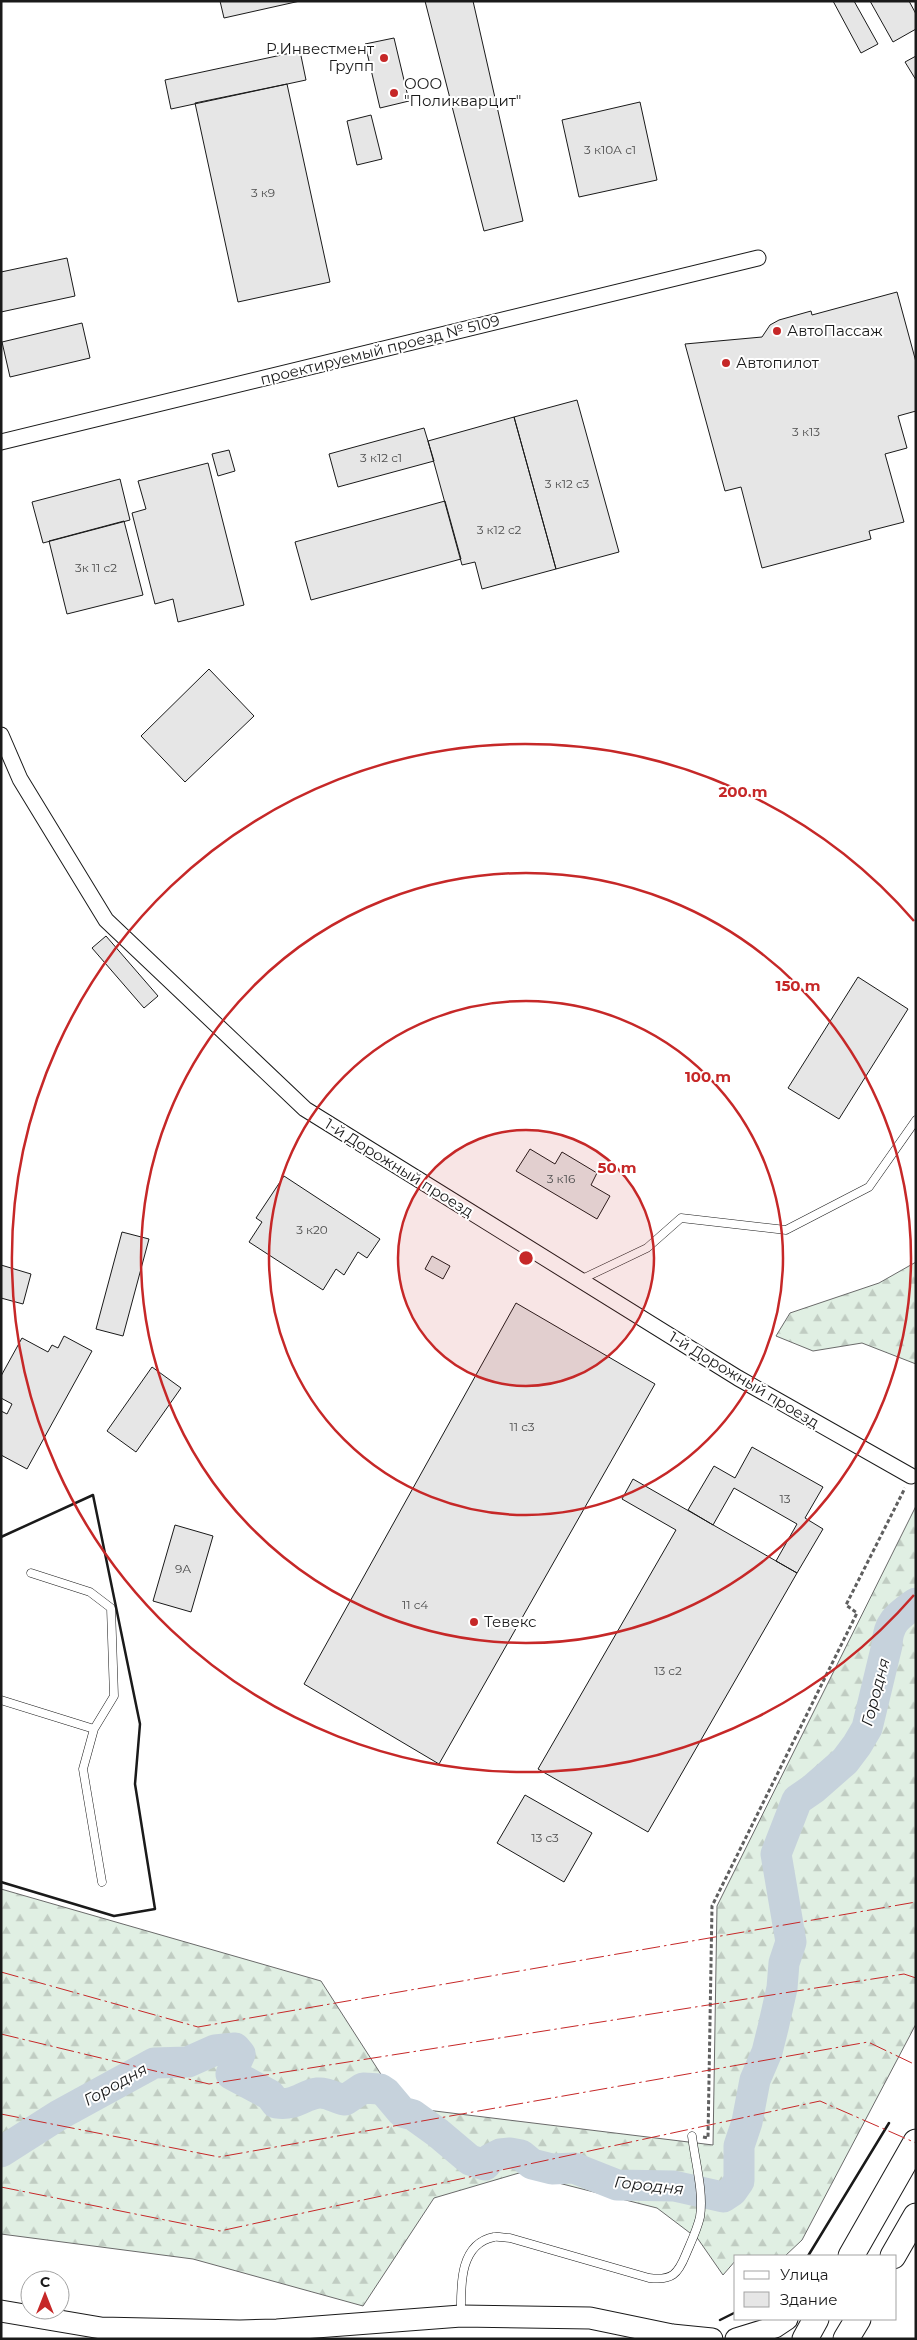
<svg xmlns="http://www.w3.org/2000/svg" width="917" height="2340" viewBox="0 0 917 2340" font-family="Montserrat,sans-serif">
<defs>
<pattern id="forest-firs" width="22" height="20" patternUnits="userSpaceOnUse" patternTransform="scale(1.25)"><rect width="22" height="20" fill="#e0efe3"/><path d="M5 1l3.5 6h-7zM16 11l3.5 6h-7z" fill="#c0ccc2"/></pattern>
</defs>
<rect width="100%" height="100%" fill="#fff"/>
<path fill="url(#forest-firs)" stroke="#6a6a6a" d="M916,1262v102l-54,-21 -49,8 -37,-15 14,-23 89,-30z
M916,1506v518l-114,216 -17,16h-49v4l-13,15 -25,-36 -41,-31 -138,-35 -85,25 -71,108 -170,-47 -192,-25v-345l320,92 81,126 311,38 4,-239z"/>
<g fill="none" stroke-linecap="round" stroke-linejoin="round">
<path stroke="#c6d2dc" stroke-width="31" d="M1,2152l58,-37 95,-52 34,-1 27,-12 20,-2 5,6 -9,20 39,21 6,8c21,3 26,-8 42,-10 10,-1 17,5 27,7l18,-12 17,1 6,4 16,19 11,3 25,18 32,27 15,5 5,-6 10,-5 10,-1 11,2 11,9 20,5 22,-1 43,17 57,1 49,11 9,-6 7,-10v-35l8,-24 8,-42 12,-28 6,-24 9,-40 2,-25 7,-21 -15,-88 21,-54 16,-11 32,-28 12,-16 10,-17 20,-83c1,-23 11,-29 29,-42"/>
</g>
<path fill="#e6e6e6" stroke="#1a1a1a" d="M220,1h80l-76,17z
M425,1h48l50,220 -39,10z
M833,1h21l24,43 -17,9z
M870,1h39l7,13v15l-23,13z
M394,38l15,63 -29,7 -15,-64z
M300,51l6,29 -135,29 -6,-29z
M916,56v24l-11,-18z
M287,84l43,198 -92,20 -43,-199z
M640,102l17,78 -78,17 -17,-77z
M371,115l11,44 -25,6 -10,-44z
M67,258l8,38 -74,16v-40z
M897,292l19,70v49l-18,5 9,32 -22,6 19,68 -35,9 2,8 -109,29 -21,-81 -16,4 -40,-147 77,-7 8,-12 9,-5 32,-9 1,4z
M82,323l8,35 -80,19 -8,-35z
M577,400l42,152 -63,17 -42,-152z
M514,417l42,152 -74,20 -7,-27 -13,3 -34,-124z
M424,428l10,33 -96,26 -9,-33z
M229,450l6,21 -17,5 -6,-22z
M208,463l36,142 -66,17 -5,-23 -18,5 -23,-91 14,-4 -8,-28z
M120,479l10,41 -87,23 -11,-41z
M445,501l16,58 -150,41 -16,-58z
M124,521l19,74 -76,19 -18,-73z
M209,669l45,47 -69,66 -44,-46z
M106,936l52,60 -14,12 -52,-60z
M858,977l50,32 -69,110 -51,-31z
M530,1149l25,15 7,-12 35,21 -6,12 19,11 -13,23 -81,-48z
M284,1176l96,63 -13,19 -9,-6 -14,23 -8,-6 -13,21 -74,-48 13,-20 -6,-4z
M122,1232l27,7 -26,97 -27,-7z
M432,1256l18,10 -7,13 -18,-10z
M1,1265l30,9 -8,30 -22,-6z
M516,1303l139,81 -216,380 -135,-80z
M64,1336l28,15 -65,118 -26,-14v-44l6,3 5,-10 -11,-6v-22l21,-38 26,14 4,-7 6,3z
M152,1367l29,21 -45,64 -29,-21z
M752,1447l71,40 -18,31 18,11 -26,44 -21,-12 21,-37 -63,-36 -21,37 -25,-15 26,-44 21,12z
M633,1479l164,94 -149,259 -110,-63 138,-239 -54,-31z
M175,1525l38,11 -22,76 -38,-11z
M525,1795l67,38 -28,49 -67,-39z"/>
<g fill="none" stroke-linecap="round" stroke-linejoin="round">
<g stroke="#1a1a1a" stroke-width="9">
<path id="lane" d="M580,1280l67,-32 34,-30 105,12 83,-43 47,-67
M31,1573l59,19 21,16 3,88 -20,33
M1,1700l93,29 -11,40 19,113
M461,2315c0,-26 -3,-71 33,-78 4,-1 11,1 16,1l139,40c23,3 29,-4 37,-24 5,-12 11,-24 14,-37 4,-25 -5,-56 -8,-81"/>
</g>
<g stroke="#1a1a1a" stroke-width="17">
<path id="street" d="M1,442l757,-184
M1,735l19,44 86,141 199,189 433,269 173,98"/>
</g>
<g stroke="#1a1a1a" stroke-width="23">
<path id="secondary" d="M1,2311l100,17 139,3 37,-1 184,-14 129,2 82,17 40,4
M736,2339l39,-12 12,-8"/>
</g>
<g stroke="#1a1a1a" stroke-width="27">
<path id="primary" d="M851,2256l65,-114
M893,2256l23,-40
M805,2339l11,-20
M846,2339l12,-20"/>
</g>
<path stroke="#5f5f5f" stroke-width="3" stroke-dasharray="4 2.5" stroke-linecap="butt" d="M703,2137l5,1 4,-232 145,-293 -11,-8 59,-117"/>
<use href="#lane" stroke="#fff" stroke-width="8"/>
<use href="#street" stroke="#fff" stroke-width="15"/>
<use href="#secondary" stroke="#fff" stroke-width="21"/>
<use href="#primary" stroke="#fff" stroke-width="25"/>
<path stroke="#1a1a1a" stroke-width="2.5" d="M1,1537l92,-42 47,229 -5,60 20,125 -41,7 -113,-34
M808,2256l81,-133
M720,2320l16,-8"/>
<path stroke="#c62828" stroke-width="1" stroke-dasharray="18 4 2.5 4" stroke-linecap="butt" d="M1,1972l197,55 718,-125
M1,2034l208,50 695,-110 12,4
M1,2114l218,43 649,-115 48,23
M1,2187l219,44 600,-130 96,42"/>
</g>
<circle cx="526" cy="1258" r="128" fill="#c62828" fill-opacity=".12"/>
<g fill="none" stroke="#c62828" stroke-width="2.5">
<circle cx="526" cy="1258" r="128"/>
<circle cx="526" cy="1258" r="257"/>
<circle cx="526" cy="1258" r="385"/>
<path d="M914 1595A514 514 0 1 1 914 921"/>
</g>
<g fill="#c62828" stroke="#fff" stroke-width="2">
<circle cx="384" cy="58" r="5"/>
<circle cx="394" cy="93" r="5"/>
<circle cx="777" cy="331" r="5"/>
<circle cx="726" cy="363" r="5"/>
<circle cx="474" cy="1622" r="5"/>
</g>
<g text-anchor="middle" stroke-width="4" stroke-linejoin="round" paint-order="stroke">
<g font-size="12" fill="#4d4d4d">
<text x="610" y="154">3 к10А с1</text>
<text x="263" y="197">3 к9</text>
<text x="806" y="436">3 к13</text>
<text x="381" y="462">3 к12 с1</text>
<text x="567" y="488">3 к12 с3</text>
<text x="499" y="534">3 к12 с2</text>
<text x="96" y="572">3к 11 с2</text>
<text x="561" y="1183">3 к16</text>
<text x="312" y="1234">3 к20</text>
<text x="522" y="1431">11 с3</text>
<text x="785" y="1503">13</text>
<text x="183" y="1573">9А</text>
<text x="415" y="1609">11 с4</text>
<text x="668" y="1675">13 с2</text>
<text x="545" y="1842">13 с3</text>
</g>
<g font-size="15" fill="#1a1a1a" stroke="#fff" text-anchor="start">
<text x="374" y="54" text-anchor="end">Р.Инвестмент<tspan x="374" dy="17">Групп</tspan></text>
<text x="404" y="89">ООО<tspan x="404" dy="17">"Поликварцит"</tspan></text>
<text x="787" y="336">АвтоПассаж</text>
<text x="736" y="368">Автопилот</text>
<text x="484" y="1627">Тевекс</text>
</g>
<g font-size="15" fill="#1a1a1a" stroke="#fff">
<text transform="translate(380 350) rotate(-14)" y="5">проектируемый проезд № 5109</text>
<text transform="translate(399 1168) rotate(32)" y="5">1-й Дорожный проезд</text>
<text transform="translate(744 1380) rotate(31)" y="5">1-й Дорожный проезд</text>
</g>
<g font-size="16" font-style="italic" fill="#1a1a1a" stroke="#fff">
<text transform="translate(875 1692) rotate(-75)" y="6">Городня</text>
<text transform="translate(115 2084) rotate(-29)" y="6">Городня</text>
<text transform="translate(649 2185) rotate(6)" y="6">Городня</text>
</g>
</g>
<circle cx="526" cy="1258" r="8" fill="#c62828" stroke="#fff" stroke-width="2.5"/>
<g font-size="15" text-anchor="middle" font-weight="bold" fill="#c62828" stroke="#fff" stroke-width="4" stroke-linejoin="round" paint-order="stroke">
<text x="743" y="797">200 m</text>
<text x="798" y="991">150 m</text>
<text x="708" y="1082">100 m</text>
<text x="617" y="1173">50 m</text>
</g>
<rect width="917" height="2340" fill="none" stroke="#1a1a1a" stroke-width="5"/>
<rect x="734" y="2255" width="162" height="65" fill="#ffffff" stroke="#a3a3a3"/>
<rect x="744" y="2271" width="25" height="8" fill="#ffffff" stroke="#a3a3a3"/>
<text x="780" y="2280" font-size="15" fill="#1a1a1a">Улица</text>
<rect x="744" y="2292" width="25" height="15" fill="#e6e6e6" stroke="#a3a3a3"/>
<text x="780" y="2305" font-size="15" fill="#1a1a1a">Здание</text>
<g transform="translate(45 2295)"><circle r="24" fill="#ffffff" stroke="#a3a3a3"/>
<path d="M0-4L9 19L0 12L-9 19Z" fill="#c62828"/>
<text y="-8" font-size="14" font-weight="bold" text-anchor="middle" fill="#1a1a1a">С</text>
</g>
</svg>
